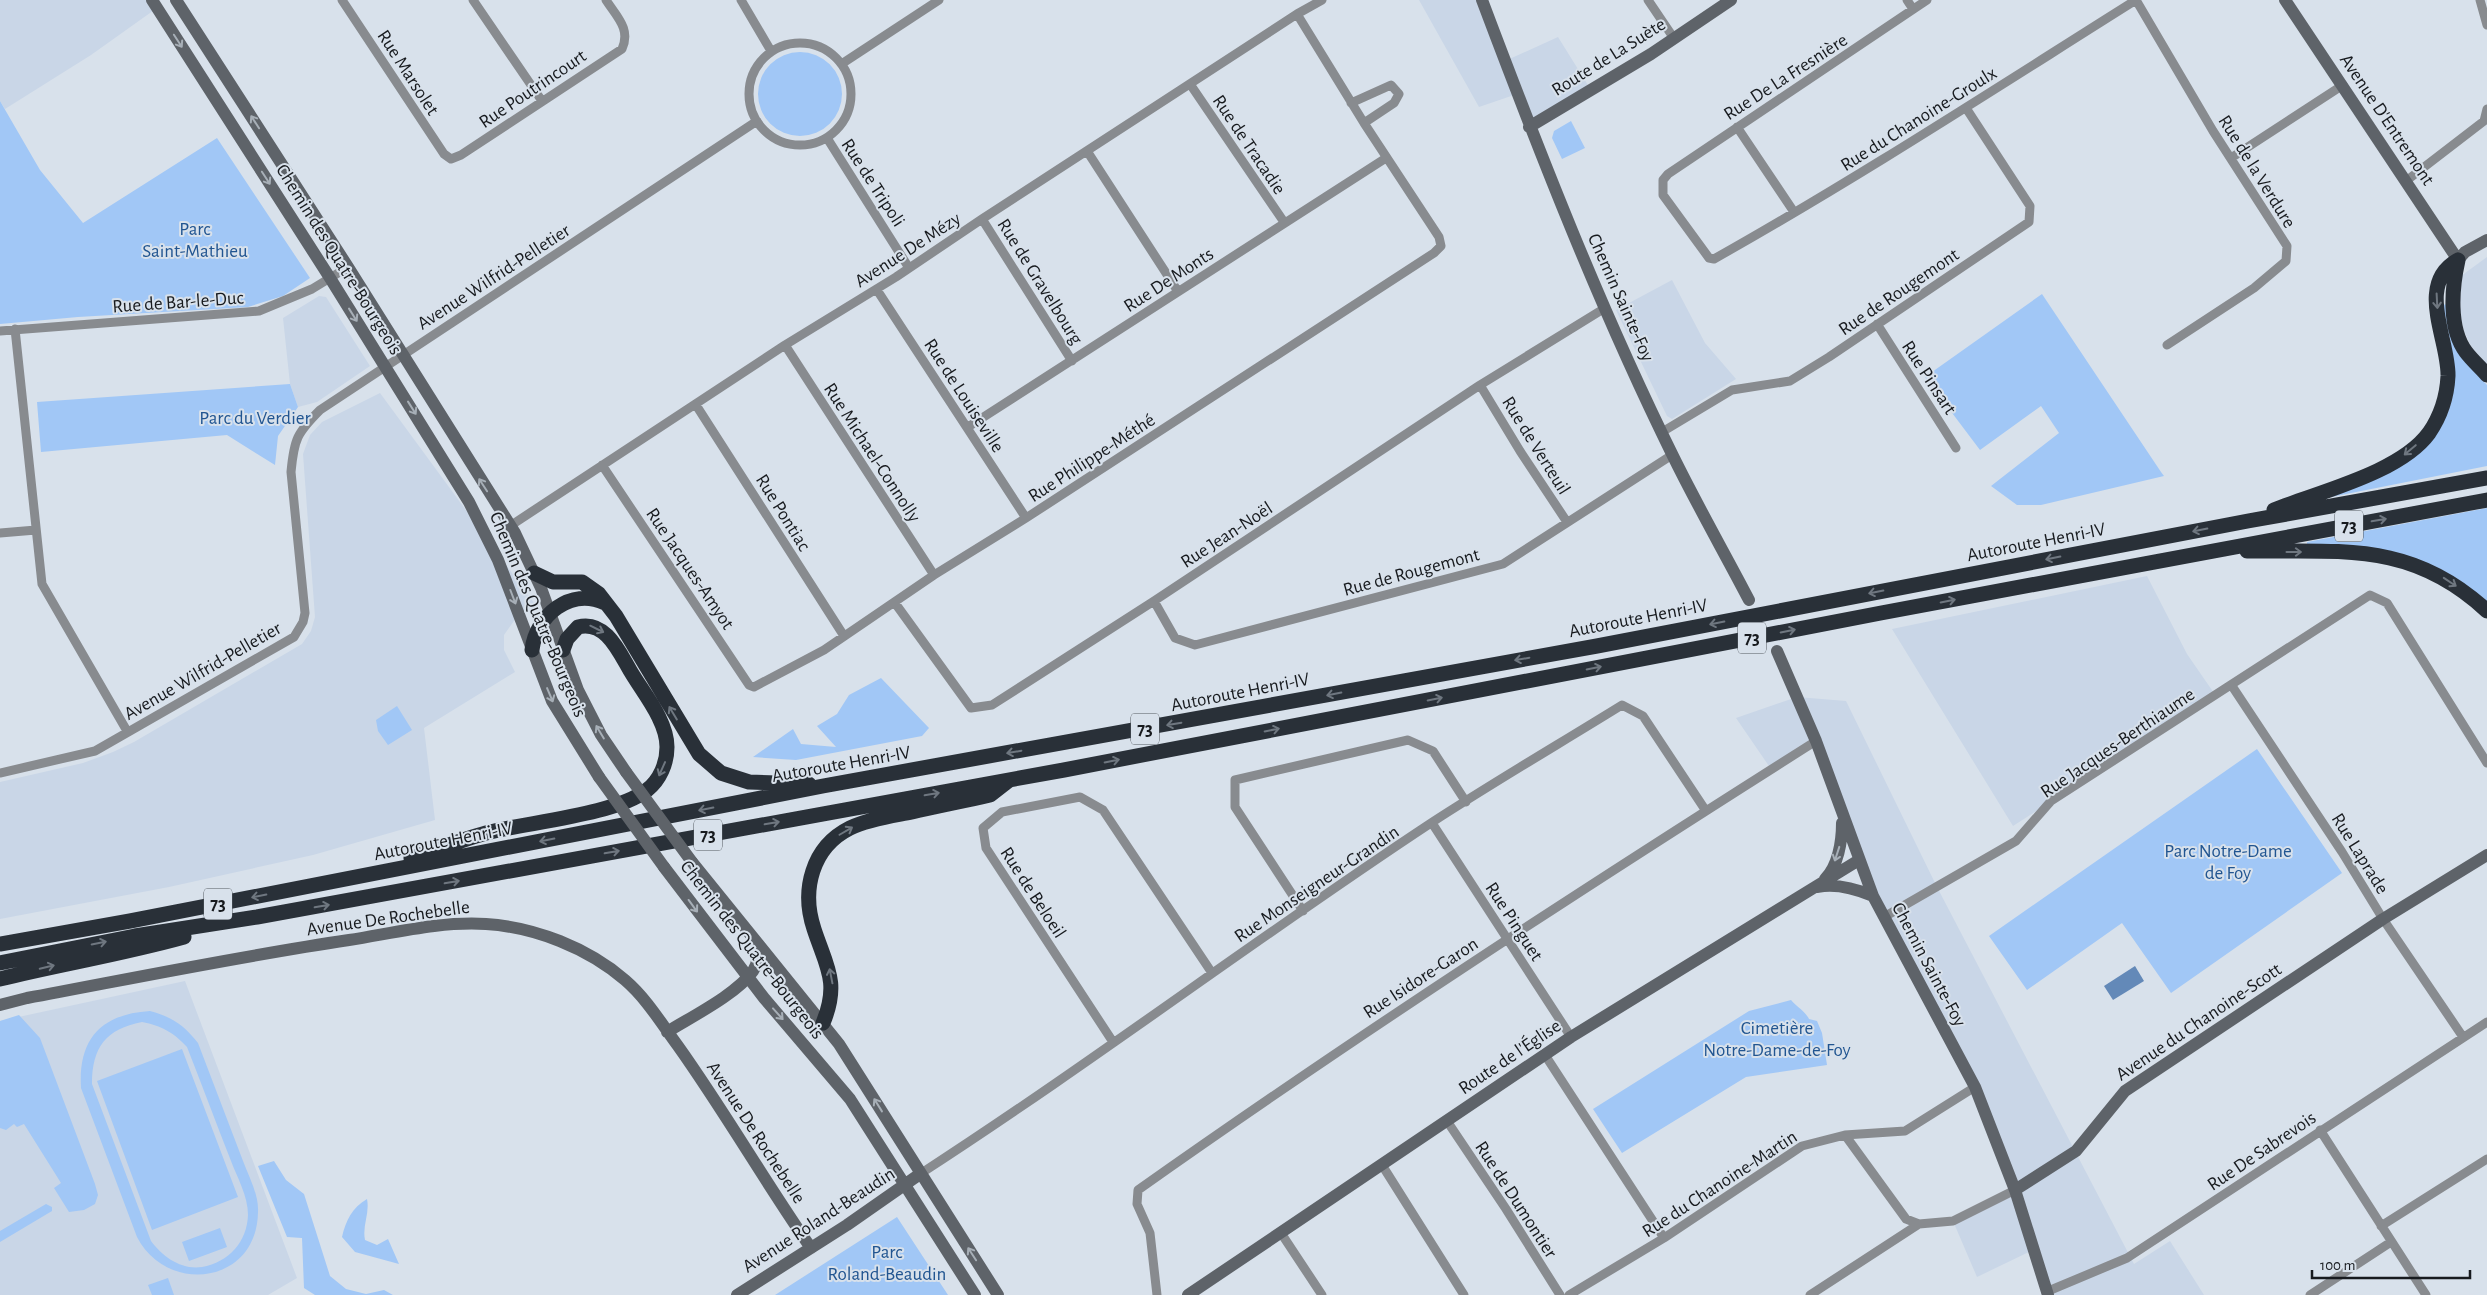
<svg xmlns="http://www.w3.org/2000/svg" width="2487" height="1295" viewBox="0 0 2487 1295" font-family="'Alegreya Sans',sans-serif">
<rect width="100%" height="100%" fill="#d8e1eb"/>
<path fill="#c9d6e7" d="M0,0h152l5,8 -66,47 -86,54 -5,-8z
M1419,0h63l23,61 53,-24 33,53 -62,37 -12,-33 -38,13z
M2487,257v109l-16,-20 -7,-15 -5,-22 2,-33z
M1672,280l33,63 31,36 -64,40 -5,-3 -51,-106z
M319,296l7,1 44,69 -53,36 -19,5 -8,-23 -7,-66z
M380,393l157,214 -21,11 -12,17v15l11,22 -91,56 11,92 -122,35 -144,32 -169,32v-137l83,-19 30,-11 21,-10 168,-98 9,-13 4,-14 -12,-163 7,-19 12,-13z
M2147,576l40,78 29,42 -203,130 -121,-197z
M1797,697l49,4 91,186 197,377 36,-23 34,54h-156l-15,-45 -56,27 -24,-56 62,-31 -40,-103 -91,-170 -68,-176 -45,28 -35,-51z
M185,981l112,297 -29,17h-268v-274z"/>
<path fill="#a1c7f6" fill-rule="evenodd" d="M758 94a42 42 0 1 1 84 0a42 42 0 1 1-84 0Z
M0,101l40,69 43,53 134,-85 93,140 -27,18 -35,11 -170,10 -78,7z
M1571,121l14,27 -23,11 -10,-21 2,-7z
M2042,294l119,178 3,4 -123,29h-24l-26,-19 68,-53 -18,-27 -61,44 -55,-73z
M2447,304l24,64 16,17v81l-161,32 107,-60c34,-44 19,-83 10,-133z
M290,384l8,23 -20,29 -3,29 -48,-30 -186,17 -4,-50z
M2487,508v96l-31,-26 -149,-33v-3z
M881,678l48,50 -7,8 -126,24 -43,-3 40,-28 8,15 35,3 -19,-21 20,-12 12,-19z
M397,706l15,24 -24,15 -10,-14 -2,-11z
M2257,749l85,124 -171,120 -49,-70 -95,67 -38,-54z
M1791,1000c6,7 15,12 18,19l8,2 5,12 5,32 -81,12 -124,76 -29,-44 156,-98z
M150,1011c22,6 34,14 48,32 15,39 30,79 45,118 6,16 16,34 15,51 -1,73 -91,83 -121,25l-56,-149c-3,-49 20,-74 69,-77zM142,1022c20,4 31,10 45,25 15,38 29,76 44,114 6,16 17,35 17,54 -1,27 -19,47 -46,52 -21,3 -39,-10 -51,-26l-59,-157c0,-37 14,-55 50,-62z
M19,1015l21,23 55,146 3,11 -3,9 -11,6 -15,2 -15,-24 7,-5 -37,-59 -7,3 -3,-3 -8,6 -6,-2v-107z
M182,1049l56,148 -86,33 -55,-149z
M274,1161l12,19 18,14 26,82 16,13 20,5 18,-4 9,5h-78l-11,-7 -2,-50 -15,-1 -29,-71z
M367,1199c3,14 -5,27 -2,41l12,5 11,-6 11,25 -44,-12 -13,-15c4,-17 10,-29 25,-38z
M46,1204l6,3v4l-52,31v-11z
M897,1217l51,78h-173z
M220,1228l7,19 -38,14 -7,-19z
M168,1278l6,17h-22l-4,-10z"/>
<path fill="#6389b8" d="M2135,966l9,15 -31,19 -9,-14z"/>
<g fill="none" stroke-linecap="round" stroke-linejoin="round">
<path stroke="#888b8f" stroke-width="9" d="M342,0l102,154 7,5 10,-4 161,-106c9,-20 -5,-32 -16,-49
M473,0l69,101
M741,0l30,51
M1648,0l25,37
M1907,0l6,9
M1927,0l-259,174 -5,6v15l46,63 5,1c144,-81 282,-171 422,-259
M2136,0l77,131 74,115 -1,15 -32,27 -87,57
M2480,0l7,25
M749 94a51 51 0 1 1 102 0a51 51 0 1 1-102 0Z
M843,63l96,-63
M1190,84l94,138
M1351,103l40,-18 8,9 -5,9 -30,20
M1737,127l57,85
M827,138l82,130
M1087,151l90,139
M2231,158l112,-73
M2406,181l78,-60 3,-12
M982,219l90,142
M877,290l149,228
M1877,324l79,124
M15,329l27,255 85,147
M0,331l259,-20 53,-22 36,-22
M785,345l149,230
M1480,385l40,66 47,71
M696,405l148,231
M968,427l418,-269
M1662,432l70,-42 58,-9 39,-24 200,-135 1,-16 -64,-98
M602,465l147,220 5,2 70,-37 110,-75 92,-57 408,-265 7,-7 -2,-9 -75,-114 -67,-109
M510,526l275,-181 111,-68 86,-58 315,-205 25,-14
M0,533l36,-3
M1154,601l21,37 20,7 308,-81 169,-109
M895,603l76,105 21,-3 162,-104 326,-216 125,-77
M2232,686l110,166 41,67 80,118
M0,773l95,-22 199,-114 9,-15 2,-9 -14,-141c3,-33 6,-39 29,-62l437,-289
M1432,823l139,214
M1303,911l-68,-104v-27l173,-40 25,11 33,51
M1884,917l132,-76 35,-40 319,-206 17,8 100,160
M1113,1042l-127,-194 -3,-20 19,-16 78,-15 23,13 109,163
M1545,1055l119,183
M1447,1121l59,88 54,86
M2320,1130l106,165
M1845,1135l61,84 13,5
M1382,1165l82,130
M920,1174c173,-112 338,-237 511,-351 63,-41 128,-79 191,-118l21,11 63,95
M2381,1226l106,-67
M1281,1233l41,62
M2046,1292l81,-34 360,-236
M1157,1295l-7,-62 -13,-29 1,-14c222,-157 449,-304 678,-449
M1569,1295l95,-57 138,-92 43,-11 60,-4 70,-44
M1810,1295l109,-71 34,-3 62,-31
M2310,1295l81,-53"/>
<path stroke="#5e6369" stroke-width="12" d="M152,0l178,278 139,224 29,58 54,141 47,76
M176,0l172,267 167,266 26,55 37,102 23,45 25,37
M1482,0c58,154 118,308 191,456 24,49 51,96 76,144
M2285,0l173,260 7,-8 22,-12
M1529,127l122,-73 80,-54
M1777,651l39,90 57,155 102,191 40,103 33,105
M692,862l147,182 159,251
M664,867l100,131 86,101 125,196
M1825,879c13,-13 17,-37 17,-56
M1818,887c19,-4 38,2 55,9
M0,1005l27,-7c107,-20 214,-42 322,-58 45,-7 92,-19 137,-16 49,3 102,24 139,56 22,19 36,43 53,66 47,66 87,136 133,202
M667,1032c24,-15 70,-38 86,-61 5,-8 6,-17 6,-26
M2015,1190l61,-39 49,-60 258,-172 104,-64
M737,1295l110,-70 73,-51
M1188,1295l383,-258 288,-177"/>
<path stroke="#293038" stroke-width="15" d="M2458,260c-6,27 -10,68 8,92 6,8 14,15 21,23
M2274,510c44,-18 126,-37 155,-77 11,-16 18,-37 19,-57 1,-36 -33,-92 10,-116
M2247,551c95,1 165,-10 240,60
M534,573l19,9h29l17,12 17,22 83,138 22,19 28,9 60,2
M532,650c4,-35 39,-63 73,-47
M411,858c25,-8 50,-18 75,-25 42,-11 129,-18 161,-43 13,-10 20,-27 20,-43 0,-26 -23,-53 -36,-75 -12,-20 -25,-52 -53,-45l-11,12 -4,11
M0,944l130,-23 693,-135 774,-140 651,-125 239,-43
M0,963l135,-27 122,-19 807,-147 817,-157 606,-113
M0,979c61,-15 123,-25 184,-42
M823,1023c17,-41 3,-57 -9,-94 -13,-39 -2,-82 36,-101 19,-9 42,-12 62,-16 26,-6 52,-11 78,-17l18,-14"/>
<path stroke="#5e6369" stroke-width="12" d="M626,772l66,90
M599,777l65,90"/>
</g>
<defs><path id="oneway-shaft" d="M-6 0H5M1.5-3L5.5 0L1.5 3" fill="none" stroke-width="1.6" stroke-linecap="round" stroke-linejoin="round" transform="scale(1.25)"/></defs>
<g stroke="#a7afb7">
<use href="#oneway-shaft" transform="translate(178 41) rotate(57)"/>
<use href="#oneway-shaft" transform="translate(255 122) rotate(-123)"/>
<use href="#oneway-shaft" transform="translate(266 178) rotate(57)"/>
<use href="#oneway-shaft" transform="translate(353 315) rotate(58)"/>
<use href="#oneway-shaft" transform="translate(412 408) rotate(58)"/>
<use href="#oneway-shaft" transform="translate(483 485) rotate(-123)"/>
<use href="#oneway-shaft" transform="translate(513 597) rotate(69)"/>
<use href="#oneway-shaft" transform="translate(550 695) rotate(67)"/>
<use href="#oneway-shaft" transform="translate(600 732) rotate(-121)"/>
<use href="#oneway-shaft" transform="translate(1837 854) rotate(108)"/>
<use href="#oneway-shaft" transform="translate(693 906) rotate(54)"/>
<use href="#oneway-shaft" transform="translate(778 1014) rotate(48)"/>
<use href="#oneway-shaft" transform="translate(878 1105) rotate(-122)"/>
<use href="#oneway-shaft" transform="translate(972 1254) rotate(-123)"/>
</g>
<g stroke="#6f7780">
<use href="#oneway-shaft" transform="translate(2437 301) rotate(87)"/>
<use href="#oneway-shaft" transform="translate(2410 450) rotate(140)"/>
<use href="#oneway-shaft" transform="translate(2379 520) rotate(-10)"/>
<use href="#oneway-shaft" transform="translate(2200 530) rotate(169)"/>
<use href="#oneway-shaft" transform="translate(2294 552)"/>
<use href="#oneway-shaft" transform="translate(2053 558) rotate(169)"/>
<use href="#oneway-shaft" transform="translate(2450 582) rotate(34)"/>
<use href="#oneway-shaft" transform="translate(1876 592) rotate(169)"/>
<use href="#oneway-shaft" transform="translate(1948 601) rotate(-11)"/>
<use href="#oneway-shaft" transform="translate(1717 623) rotate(169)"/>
<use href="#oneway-shaft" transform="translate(597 629) rotate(26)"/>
<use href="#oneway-shaft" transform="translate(1788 631) rotate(-11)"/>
<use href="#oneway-shaft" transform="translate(1522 659) rotate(170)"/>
<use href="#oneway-shaft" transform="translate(1594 668) rotate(-11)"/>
<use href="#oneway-shaft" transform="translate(1334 694) rotate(169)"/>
<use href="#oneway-shaft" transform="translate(1435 699) rotate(-11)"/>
<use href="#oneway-shaft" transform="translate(673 713) rotate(-121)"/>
<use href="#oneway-shaft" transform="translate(1174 724) rotate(170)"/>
<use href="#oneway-shaft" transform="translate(1272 730) rotate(-11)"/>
<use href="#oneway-shaft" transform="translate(1014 752) rotate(170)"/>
<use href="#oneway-shaft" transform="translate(1112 761) rotate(-11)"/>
<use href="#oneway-shaft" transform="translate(662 769) rotate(114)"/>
<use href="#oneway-shaft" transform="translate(932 794) rotate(-10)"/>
<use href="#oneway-shaft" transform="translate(706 809) rotate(169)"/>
<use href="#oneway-shaft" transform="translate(772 823) rotate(-10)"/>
<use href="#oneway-shaft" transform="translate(846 831) rotate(-30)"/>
<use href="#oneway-shaft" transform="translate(547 840) rotate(169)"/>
<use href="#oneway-shaft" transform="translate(612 852) rotate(-10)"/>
<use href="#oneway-shaft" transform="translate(452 882) rotate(-10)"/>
<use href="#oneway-shaft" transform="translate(259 896) rotate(169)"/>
<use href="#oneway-shaft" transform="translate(322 906) rotate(-10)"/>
<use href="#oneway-shaft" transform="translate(99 943) rotate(-11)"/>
<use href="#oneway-shaft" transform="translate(47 967) rotate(-14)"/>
<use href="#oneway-shaft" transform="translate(831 976) rotate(-101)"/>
</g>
<g text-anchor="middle" stroke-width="4" stroke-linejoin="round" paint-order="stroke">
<g fill="#d8e1eb" stroke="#51565c" stroke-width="1">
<rect x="2335" y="510.5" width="28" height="31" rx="4"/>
<rect x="1738" y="622.5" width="28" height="31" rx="4"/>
<rect x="1131" y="713.5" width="28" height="31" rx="4"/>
<rect x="694" y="819.5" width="28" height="31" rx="4"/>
<rect x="204" y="888.5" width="28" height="31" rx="4"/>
</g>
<g font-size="18" font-weight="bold" fill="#171a1e">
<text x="2349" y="532">73</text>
<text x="1752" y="644">73</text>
<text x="1145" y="735">73</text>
<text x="708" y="841">73</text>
<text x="218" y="910">73</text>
</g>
<g font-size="19" fill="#171a1e" stroke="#d8e1eb">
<text transform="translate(1608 56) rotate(-32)" y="7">Route de La Suète</text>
<text transform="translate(409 72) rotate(57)" y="7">Rue Marsolet</text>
<text transform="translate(1785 76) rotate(-33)" y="7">Rue De La Fresnière</text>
<text transform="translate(532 88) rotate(-34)" y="7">Rue Poutrincourt</text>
<text transform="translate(1918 118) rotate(-32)" y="7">Rue du Chanoine-Groulx</text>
<text transform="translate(2388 119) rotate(56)" y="7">Avenue D'Entremont</text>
<text transform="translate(1250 144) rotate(56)" y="7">Rue de Tracadie</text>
<text transform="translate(2258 171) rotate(58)" y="7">Rue de la Verdure</text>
<text transform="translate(874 182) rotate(57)" y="7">Rue de Tripoli</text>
<text transform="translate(907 249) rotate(-33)" y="7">Avenue De Mézy</text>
<text transform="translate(340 259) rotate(58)" y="7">Chemin des Quatre-Bourgeois</text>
<text transform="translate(493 276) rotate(-33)" y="7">Avenue Wilfrid-Pelletier</text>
<text transform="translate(1168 279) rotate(-33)" y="7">Rue De Monts</text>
<text transform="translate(1041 281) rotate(58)" y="7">Rue de Gravelbourg</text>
<text transform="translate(1898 291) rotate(-34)" y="7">Rue de Rougemont</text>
<text transform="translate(1622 297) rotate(66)" y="7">Chemin Sainte-Foy</text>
<text transform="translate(178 301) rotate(-4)" y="7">Rue de Bar-le-Duc</text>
<text transform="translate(1930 377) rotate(57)" y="7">Rue Pinsart</text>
<text transform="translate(965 395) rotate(57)" y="7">Rue de Louiseville</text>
<text transform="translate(1537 445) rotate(58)" y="7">Rue de Verteuil</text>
<text transform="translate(873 452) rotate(57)" y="7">Rue Michael-Connolly</text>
<text transform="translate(1091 457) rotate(-33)" y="7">Rue Philippe-Méthé</text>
<text transform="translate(784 512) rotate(58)" y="7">Rue Pontiac</text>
<text transform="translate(1226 534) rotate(-33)" y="7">Rue Jean-Noël</text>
<text transform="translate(2036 541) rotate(-11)" y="7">Autoroute Henri-IV</text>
<text transform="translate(691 568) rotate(56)" y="7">Rue Jacques-Amyot</text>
<text transform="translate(1411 571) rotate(-15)" y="7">Rue de Rougemont</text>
<text transform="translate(539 614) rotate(67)" y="7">Chemin des Quatre-Bourgeois</text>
<text transform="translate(1638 617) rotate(-11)" y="7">Autoroute Henri-IV</text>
<text transform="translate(202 670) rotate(-30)" y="7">Avenue Wilfrid-Pelletier</text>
<text transform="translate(1240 691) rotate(-11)" y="7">Autoroute Henri-IV</text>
<text transform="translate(2117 742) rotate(-34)" y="7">Rue Jacques-Berthiaume</text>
<text transform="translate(841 763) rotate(-10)" y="7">Autoroute Henri-IV</text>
<text transform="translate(443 840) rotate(-11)" y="7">Autoroute Henri-IV</text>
<text transform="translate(2361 853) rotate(58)" y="7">Rue Laprade</text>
<text transform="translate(1316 883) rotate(-34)" y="7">Rue Monseigneur-Grandin</text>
<text transform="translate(1034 892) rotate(57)" y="7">Rue de Beloeil</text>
<text transform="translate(388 917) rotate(-8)" y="7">Avenue De Rochebelle</text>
<text transform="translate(1515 921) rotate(57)" y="7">Rue Pinguet</text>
<text transform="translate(753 949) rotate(52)" y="7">Chemin des Quatre-Bourgeois</text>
<text transform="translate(1930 964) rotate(62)" y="7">Chemin Sainte-Foy</text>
<text transform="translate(1420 977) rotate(-33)" y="7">Rue Isidore-Garon</text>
<text transform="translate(2198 1021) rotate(-34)" y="7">Avenue du Chanoine-Scott</text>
<text transform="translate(1509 1056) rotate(-34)" y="7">Route de l'Église</text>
<text transform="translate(757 1132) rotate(57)" y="7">Avenue De Rochebelle</text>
<text transform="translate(2261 1150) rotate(-34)" y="7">Rue De Sabrevois</text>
<text transform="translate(1719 1183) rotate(-33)" y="7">Rue du Chanoine-Martin</text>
<text transform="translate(1517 1199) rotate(57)" y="7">Rue de Dumontier</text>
<text transform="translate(818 1219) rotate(-33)" y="7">Avenue Roland-Beaudin</text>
</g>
<g font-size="19" fill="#215591" stroke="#d8e1eb">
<text x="195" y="235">Parc<tspan x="195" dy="22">Saint-Mathieu</tspan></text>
<text x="255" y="424">Parc du Verdier</text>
<text x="2228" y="857">Parc Notre-Dame<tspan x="2228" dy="22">de Foy</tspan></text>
<text x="1777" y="1034">Cimetière<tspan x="1777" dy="22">Notre-Dame-de-Foy</tspan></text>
<text x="887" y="1258">Parc<tspan x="887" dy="22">Roland-Beaudin</tspan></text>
</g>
</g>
<path d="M2312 1270v8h158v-8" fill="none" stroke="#171a1e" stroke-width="2.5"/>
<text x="2320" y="1270" font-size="15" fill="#171a1e" stroke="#d8e1eb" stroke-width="4" paint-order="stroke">100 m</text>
</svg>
